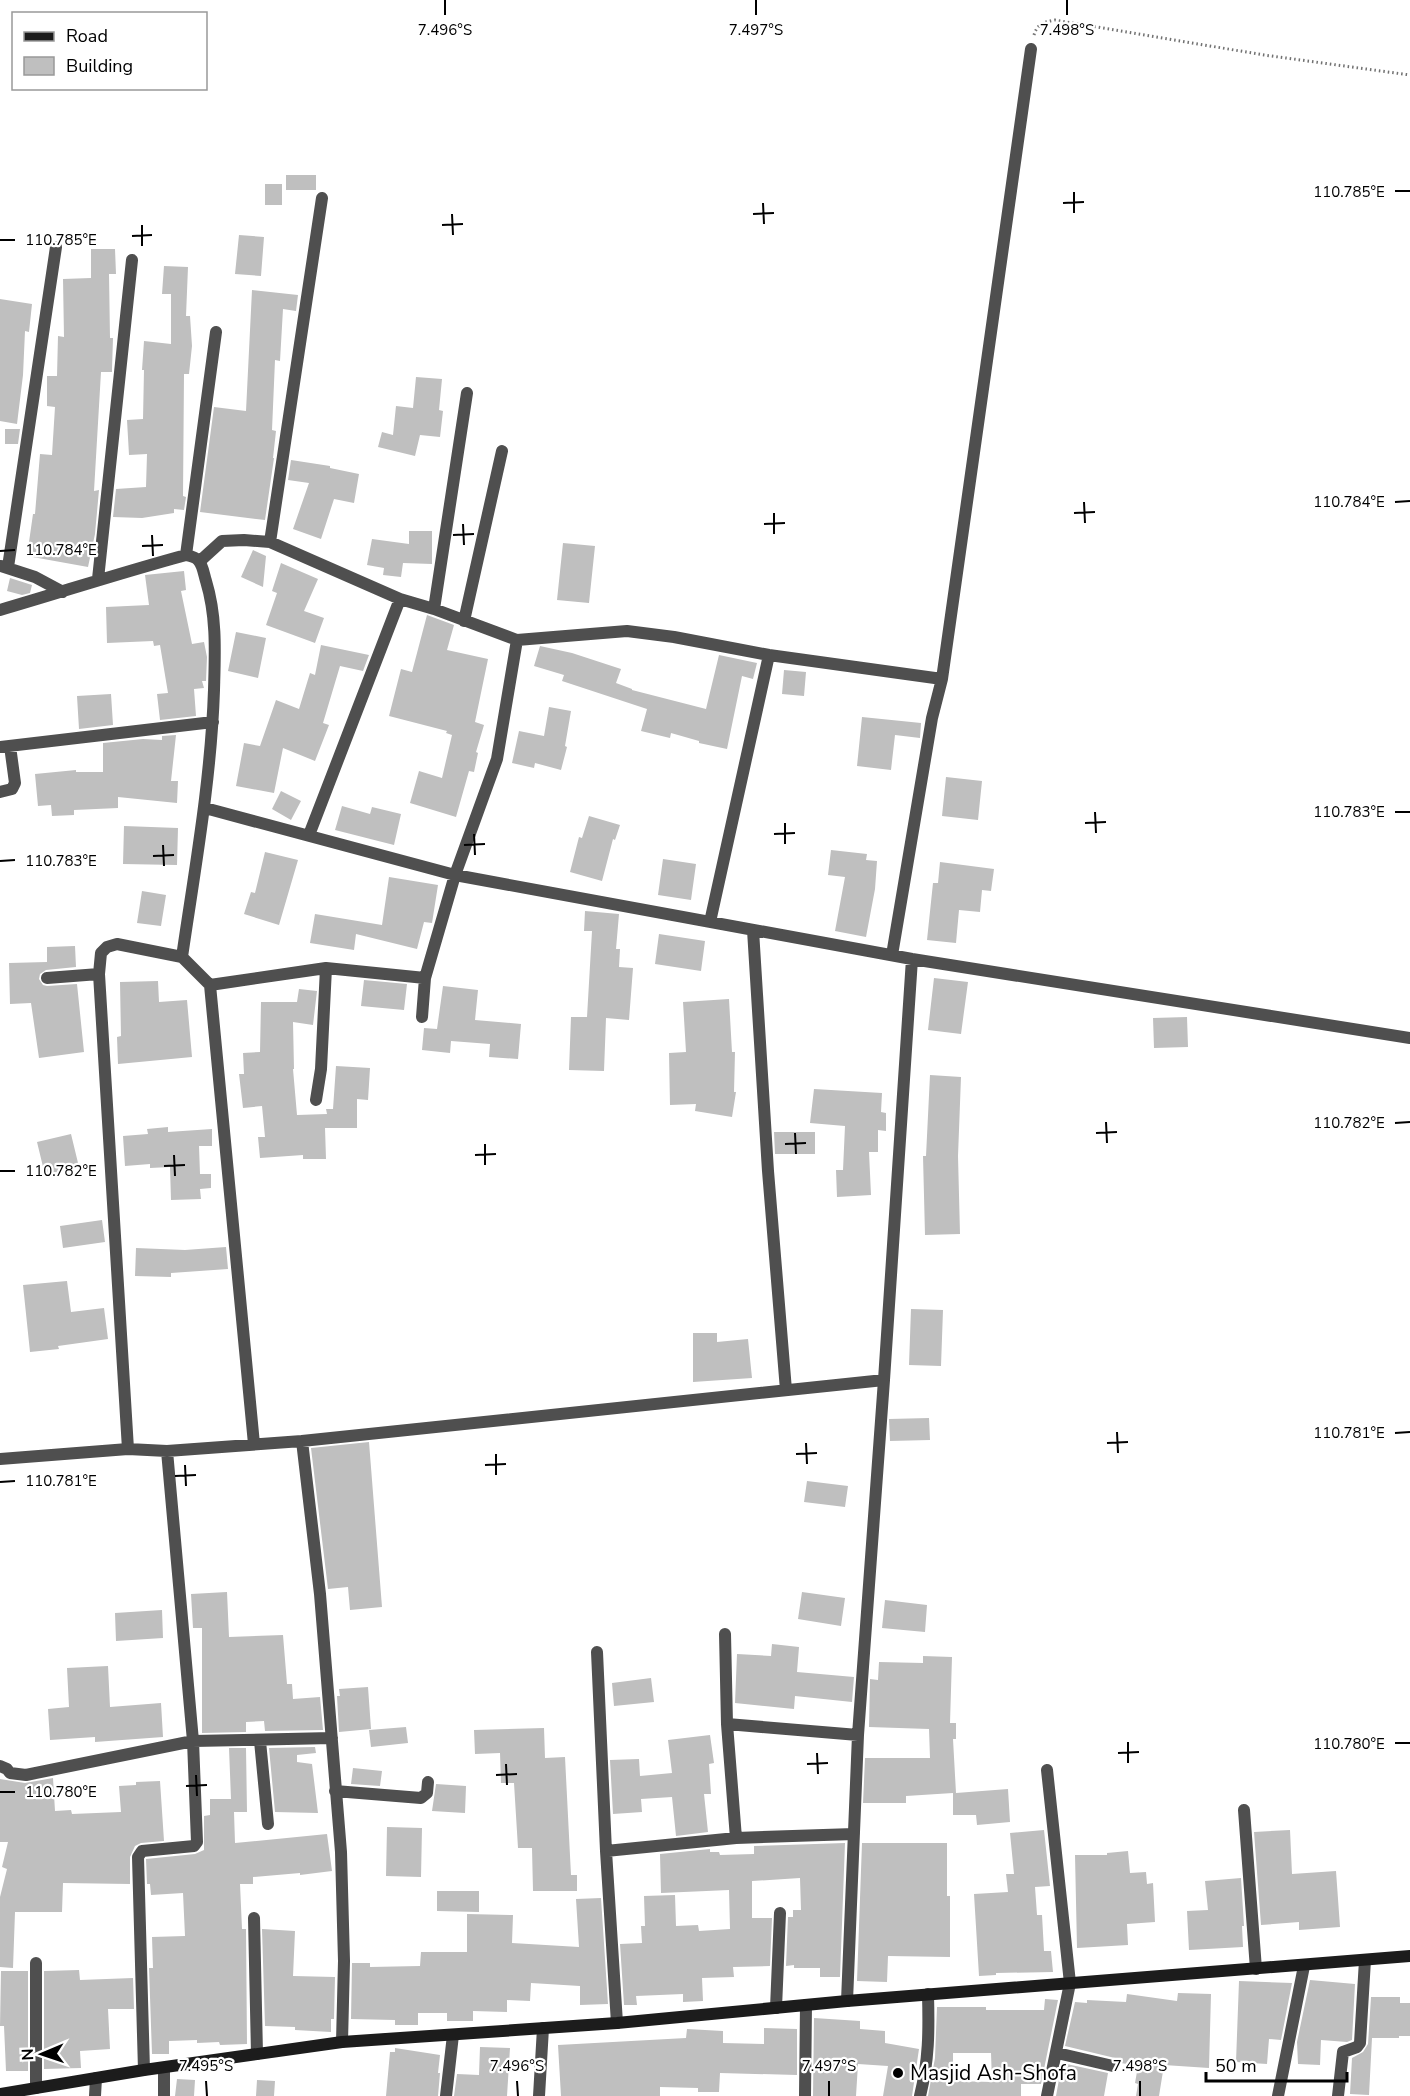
<svg xmlns="http://www.w3.org/2000/svg" width="1410" height="2096" viewBox="0 0 1410 2096" font-family="'Nunito Sans',sans-serif">
<rect width="100%" height="100%" fill="#fff"/>
<path fill="#bfbfbf" fill-rule="evenodd" d="M286,175h30v15h-30z
M265,184h17v21h-17z
M239,235l25,2 -3,39 -26,-2z
M91,249h24l1,25h-7l1,64h3l-1,31v3h-11l-7,119 5,-1 -4,44 -7,33 -61,-11 6,-42h2l5,-60 12,1 3,-48 -8,-1v-30h10l1,-40 6,1 -1,-58 28,-1z
M164,266l24,1 -2,49h4l2,30 -3,28h-5l-1,122 3,1 -2,13 -10,-1v4l-32,5 -29,-1 3,-28 30,-2 1,-33 -18,1 -2,-35 16,-1 1,-49h-2l2,-29 27,3v-50h-9z
M252,290l46,5 -2,16 -13,-2 -3,52 -5,-1 -3,70 4,1 -3,27h1l-9,62 -65,-8 14,-105 32,4z
M0,299l32,5 -3,28 -4,-1 -2,44 -6,49 -17,-3z
M416,377l26,2 -3,31 4,1 -3,26 -20,-2 -5,21 -37,-9 4,-15 11,3 3,-29 17,2z
M5,429h15l-2,15h-13z
M291,460l39,6v2l29,6 -5,29 -20,-4 -13,40 -28,-10 16,-46 -21,-3z
M409,531h23v33l-29,-1 -2,14 -18,-2 1,-7 -17,-3 5,-26 37,5z
M563,543l32,3 -6,57 -32,-3z
M253,550l13,6 -3,31 -22,-10z
M281,563l37,16 -14,32 20,7 -9,25 -49,-18 11,-32 -5,-2z
M184,571l2,19 -5,1 11,53 12,-2 3,15 -1,24h-4l2,7 -10,1 2,27 -36,4 -3,-26 11,-1 -8,-48 -6,1 -1,-5 -46,2 -1,-36 43,-2 -4,-30z
M10,578l22,7 -2,8 -8,2 -15,-4z
M427,615l27,10 -7,25 41,9 -13,63 9,3 -8,27 2,1 -4,19 -5,-1 -13,46 -46,-14 9,-32 23,7 10,-43 -6,-2 1,-2 -58,-15 12,-47 11,3z
M236,632l30,6 -8,40 -30,-7z
M321,645l48,10 -6,16 -23,-5 -17,57 6,2 -14,36 -32,-13 -9,45 -38,-7 8,-43 16,3 16,-46 23,9 11,-36 5,2z
M540,646l32,7 49,16 -5,14 16,6v1l74,19 13,-54 38,8 -4,16 -11,-3 -15,73 -28,-6v-2l-28,-8 -1,5 -29,-7 6,-22 -85,-28 2,-6 -30,-9z
M784,670l22,2 -2,24 -22,-2z
M111,694l2,31 -34,4 -2,-33z
M549,707l22,4 -6,35 2,1 -6,23 -26,-7 -1,5 -22,-5 7,-32 25,5z
M862,717l59,6 -1,15 -25,-3 -4,35 -34,-4z
M176,735l-5,46h7l-1,22 -59,-6v11l-44,2v5l-22,1 -1,-11 -13,1 -3,-32 41,-4v2h27v-29l40,-4 19,1v-4z
M946,777l36,4 -4,39 -36,-4z
M281,791l20,10 -10,19 -19,-11z
M342,806l28,8 2,-7 29,7 -7,31 -59,-15z
M589,816l31,9 -5,15 -2,-1 -11,42 -32,-9 9,-35 3,1z
M124,826l54,2 -1,37 -54,-1z
M831,850l36,4 -1,6 11,1 -2,28 -9,48 -31,-6 10,-54 -17,-2z
M265,852l33,8 -19,65 -35,-11 7,-22 4,1z
M663,859l33,5 -5,36 -33,-5z
M940,862l54,7 -3,22 -9,-1 -2,22 -21,-2 -3,33 -29,-3 6,-57h5z
M389,877l49,8 -6,38 -8,-1 -7,27 -61,-15 -2,16 -44,-7 5,-29 67,11z
M142,891l24,4 -5,31 -24,-3z
M585,911l34,3 -3,35h4l-1,18 14,1 -4,52 -23,-2 -2,53 -35,-1 2,-53h16l5,-86h-8z
M659,934l46,7 -4,30 -46,-7z
M75,946l1,21 -30,3 -6,4 -1,5 4,6 4,1 30,-2 7,68 -45,6 -8,-55 -21,1 -1,-41 38,-1v-15z
M934,978l34,4 -7,52 -33,-4z
M364,980l43,4 -3,26 -43,-4z
M158,981l1,21 28,-2 5,57 -74,7 -1,-27 4,-1 -1,-54z
M443,986l35,4 -3,30 46,4 -3,35 -29,-2 1,-13 -39,-3 -1,12 -28,-3 2,-22 13,1z
M299,989l18,2 -4,34 -20,-3 1,47h-1l4,46 30,-1 -1,-5h7l3,-43 34,2 -2,32 -11,-1v29h-32l1,31h-23v-4l-43,3 -2,-21h7l-3,-31 -19,2 -4,-34h5l-1,-21 17,-1 1,-50h36z
M729,999l3,53h3l-1,40h2l-4,25 -37,-6 1,-7 -26,1 -1,-52 17,-1 -3,-50z
M1187,1017l1,30 -34,1 -1,-30z
M930,1075l31,2 -3,79 2,78 -35,1 -2,-79h3z
M814,1089l68,4 -1,19 5,1v18l-8,-1v22h-9l2,43 -34,2 -1,-27h7l2,-44 -35,-3z
M168,1127v5l44,-3v17h-13l1,28h11v14l-11,1 1,10 -30,1 -1,-33 -20,1v-4l-25,2 -2,-30 25,-2 -1,-5z
M774,1132h41v22h-40z
M71,1134l8,33 -34,8 -8,-33z
M102,1220l3,22 -42,6 -3,-22z
M226,1247l2,22 -57,4v4l-36,-1 1,-28 49,2z
M67,1281l4,31 33,-4 4,31 -50,7 1,3 -29,3 -7,-67z
M911,1309l32,1 -2,56 -32,-1z
M693,1333h24v9l31,-3 4,39 -59,4z
M929,1418l1,22 -40,1 -1,-22z
M369,1442l13,165 -32,3 -2,-23 -20,2 -17,-141z
M807,1481l41,5 -3,21 -41,-5z
M227,1592l2,45 54,-2 4,49h5l1,15 27,-2 3,33 -58,1 -1,-10 -18,1v10l-44,1v-105h-9l-2,-34z
M802,1592l43,6 -4,28 -43,-7z
M885,1600l42,5 -2,27 -43,-4z
M162,1610l1,28 -47,3 -1,-28z
M772,1644l27,3 -2,25 57,5 -2,25 -57,-6 -1,13 -59,-6 2,-49 34,2z
M923,1656l29,1 -2,66h6v16h-3l3,54 52,-4 2,33 -33,3 -1,-10h-23v-22l-47,3v7h-43l2,-45h65l-1,-29 -60,-2 1,-48 8,1 1,-18 44,1z
M108,1666l2,41 51,-4 2,34 -68,5v-5l-45,3 -2,-31 21,-2 -2,-39z
M651,1678l3,24 -40,4 -2,-23z
M368,1687l3,42 -32,3 -2,-36h3l-1,-7z
M406,1727l2,16 -37,4 -2,-17z
M544,1728l1,30 20,-1 6,118h6v16h-44l-1,-43h-14l-4,-65h-13l-1,-30 -25,1 -1,-24z
M710,1735l4,28 -5,1 2,30h-7l4,38 -32,4 -4,-39 -31,2 1,13 -29,2 -3,-54 29,-1 1,17 32,-3 -4,-33z
M315,1747l1,6 -19,2v7l15,2 6,49 -43,-1 -6,-64z
M229,1748h17l1,64h-13l1,31 92,-9 5,37 -32,4v-2l-47,4v7h-13l2,45h4l1,115 -27,1 -1,-3 -22,1v-3l-28,1v13h-17l-3,-86h4l-1,-31 33,-1 -2,-43 -32,2 -1,-11h-3l-1,-25 49,-5 9,-4v-34l6,-1v-16h21z
M353,1768l29,3 -2,15 -29,-2z
M53,1778l2,33 16,-1 1,4 49,-2 -2,-26 17,-1v-3l24,-1 4,60 -23,2 -6,3 -5,11v27l-67,-1 -1,29h-47l-2,56 -13,-1v-70l7,-28 -5,-2 6,-25h-8v-63l25,4z
M436,1784l30,2 -1,27 -33,-2z
M387,1827l35,1 -1,49 -35,-1z
M1044,1830l6,56 -15,1 2,28h5l2,36h7l2,21 -57,1v2l-17,1 -5,-82 34,-2 -2,-18h8l-4,-41z
M1290,1830l2,44 44,-3 4,56 -41,3v-8l-38,3 -7,-93z
M845,1843l-5,134h-20v-9h-26v-3l-8,1 2,-49h5v-7h8l-1,-32 -48,3v37h20l-2,48 -37,1 1,10 -32,1 1,23 -20,1v-8l-47,2 1,9h-13l-4,-61 22,-1 -1,-17h4l-1,-30 31,-1 1,31 22,-1 1,6 31,-2 -1,-39 -68,3 -1,-39 50,-5v3h9l1,3 34,-1v-8z
M862,1843h85v53h3v61l-62,-1 -1,26 -30,-1z
M1128,1851l2,22 16,-1 1,12 6,-1 2,39 -28,2 1,21 -51,3 -2,-93h32v-2z
M1241,1878l3,48h-2l1,21 -54,3 -2,-39 21,-1 -3,-29z
M437,1891h42v21l-42,-1z
M601,1898l7,106 -28,1v-19l-49,-3 -1,18 -23,-1v12l-34,-1v10h-26v-8h-29v12h-23v-5l-44,-1 1,-56h18v4l50,-1 1,-14h46v-38l46,1 -1,28 67,4 -3,-48z
M262,1929l33,2 -2,45 42,1 -1,42h-3v13l-36,-2v-3l-30,-1z
M79,1970l1,10 53,-2 1,31h-26l2,40 -30,2 1,17 -37,1v-98z
M1,1971h27v100h-22l-2,-45h-4z
M1310,1980l45,4 -3,56 -5,2 -26,-2 -1,25 -22,-1 -1,-22z
M1239,1981l53,2 -11,57 -12,-1 -2,25 -31,-2z
M1178,1993l33,1 -2,74 -45,-3 -5,31h-23l2,-12 -3,-1 3,-17 -17,-3 -6,-5 -50,-12 10,-44 12,1v-3l39,2 1,-8 50,7z
M1371,1997h29v6h10v33h-11v2h-27l-3,57 -19,-1 2,-36 11,-6 5,-8z
M1045,1999l13,1 -17,84h-20v12h-93l7,-38 2,-51h49v3h58zM953,2053h38l1,29 -39,-1z
M814,2018l46,3v8l25,2v12l34,6 -7,47h-29l5,-30 -30,-2 -2,32h-43z
M764,2028l33,1v46l-77,-2 -1,19h-21v-4l-38,-1v9h-99l-3,-51 128,-7 1,-9 36,2v12l41,1z
M480,2047l30,1 -3,48h-53l3,-22 22,1z
M395,2048l45,7 -2,18h2l-2,23h-52l4,-44h5z
M1062,2063l46,10 -4,23h-48z
M177,2079l18,1 -1,16h-19z
M257,2080l18,1 -1,15h-18z"/>
<g fill="none" stroke-linecap="round" stroke-linejoin="round">
<path stroke="#717171" stroke-width="3" stroke-dasharray="1.5 3" stroke-linecap="butt" d="M1034,35c3,-11 10,-13 21,-15l209,35 146,20"/>
<path stroke="#4f4f4f" stroke-width="12" d="M270,542l52,-344
M186,555l30,-223
M200,561l22,-20 22,-1 26,2 130,57 34,10 83,31 110,-9 47,6 95,18 173,24
M1,566l34,11 28,15
M8,567l48,-320
M98,579l34,-319
M434,609l33,-216
M0,610c62,-18 123,-38 186,-55 4,1 9,2 12,5 5,5 6,15 8,21 11,36 9,72 8,109 -3,90 -19,178 -32,267
M464,621l38,-170
M0,747l213,-25
M0,792l12,-3 3,-6 -5,-37
M205,808l250,67 457,84 498,79
M309,835l91,-236
M710,922l59,-267
M753,930l15,241 18,219
M892,955l40,-237 10,-39 89,-630
M47,978l52,-4
M210,985l116,-17 99,10 30,-103 42,-116 20,-119
M422,1017l3,-39
M316,1100l5,-31 5,-101
M302,1441l18,153 21,258 3,109 -2,81
M128,1449l-29,-475 2,-21 6,-6 10,-3 65,13 28,28 44,459
M167,1451l135,-10 582,-61
M0,1459l128,-10 39,2 26,290 4,101 -3,4 -52,5 -4,6 6,213
M725,1634l2,90
M597,1652l9,199 11,172
M260,1741l8,83
M0,1766l7,3 3,4 16,2 167,-34 139,-3
M1047,1770l23,213 -23,113
M335,1791l86,7 6,-5 1,-11
M1244,1810l12,159
M736,1838l-9,-114 131,11
M606,1851l130,-13 118,-4
M254,1918l3,136
M36,1963v125
M847,2001l11,-266 26,-355 28,-421
M776,2008l4,-95
M1057,2053l56,13
M164,2068v28
M95,2096l1,-18
M446,2096l7,-61
M539,2096l4,-68
M805,2096l1,-91
M920,2096c9,-36 9,-65 8,-102
M1278,2096l26,-130
M1338,2096l5,-44 14,-5 3,-4 5,-83"/>
<path stroke="#1c1c1c" stroke-width="12" d="M0,2094l144,-24 198,-28 275,-19 230,-22 563,-45"/>
</g>
<path fill="none" stroke="#000" stroke-width="2" d="M445,0v15M756,0v15M1067,0v15M1395,191h15M1074,192v21M763,203l1,21M1063,203l21,-1M452,214l1,21M753,214l21,-1M142,225v21M442,225l21,-1M132,236l20,-1M0,240h15M1084,502l1,21M1395,502l15,-1M774,513v21M1074,513l21,-1M463,524l1,21M764,524l21,-1M152,535l1,21M453,535l21,-1M142,546l21,-1M0,551l15,-1M1095,812l1,21M1395,812h15M785,823v21M1085,823l21,-1M474,834l1,21M774,834l21,-1M163,845l1,21M464,845l21,-1M153,856l21,-1M0,861l15,-1M1106,1122l1,21M1395,1123l15,-1M795,1133l1,21M1096,1133l21,-1M485,1144v21M785,1144l21,-1M174,1155l1,21M475,1155l21,-1M164,1166l21,-1M0,1171h15M1117,1432l1,21M1395,1433l15,-1M806,1443l1,21M1107,1443l21,-1M496,1454v21M796,1454l21,-1M185,1465l1,21M485,1465l21,-1M175,1476l21,-1M0,1482l15,-1M1128,1742v21M1395,1743h15M817,1753l1,21M1118,1753l21,-1M506,1764l1,21M807,1764l21,-1M196,1775l1,21M496,1775l21,-1M186,1786l21,-1M0,1792h15M206,2081l1,15M517,2081l1,15M829,2081v15M1140,2081v15"/>
<circle fill="#000" stroke="#fff" stroke-width="2" cx="898" cy="2073" r="6"/>
<g text-anchor="middle" stroke-width="4.5" stroke-linejoin="round" paint-order="stroke">
<g font-size="21" fill="#000" stroke="#fff" text-anchor="start">
<text x="910" y="2080">Masjid Ash-Shofa</text>
</g>
</g>
<g font-size="15" text-anchor="middle" fill="#000" stroke="#fff" stroke-width="4.5" stroke-linejoin="round" paint-order="stroke">
<text x="445" y="35">7.496°S</text>
<text x="756" y="35">7.497°S</text>
<text x="1067" y="35">7.498°S</text>
<text x="1349" y="197">110.785°E</text>
<text x="61" y="245">110.785°E</text>
<text x="1349" y="507">110.784°E</text>
<text x="61" y="555">110.784°E</text>
<text x="1349" y="817">110.783°E</text>
<text x="61" y="866">110.783°E</text>
<text x="1349" y="1128">110.782°E</text>
<text x="61" y="1176">110.782°E</text>
<text x="1349" y="1438">110.781°E</text>
<text x="61" y="1486">110.781°E</text>
<text x="1349" y="1749">110.780°E</text>
<text x="61" y="1797">110.780°E</text>
<text x="206" y="2071">7.495°S</text>
<text x="517" y="2071">7.496°S</text>
<text x="829" y="2071">7.497°S</text>
<text x="1140" y="2071">7.498°S</text>
</g>
<rect x="12" y="12" width="195" height="78" fill="#ffffff" stroke="#999999" stroke-width="1.5"/>
<rect x="24" y="32" width="30" height="9" fill="#1c1c1c" stroke="#999999" stroke-width="1.5"/>
<text x="66" y="42" font-size="18" fill="#000000">Road</text>
<rect x="24" y="57" width="30" height="18" fill="#bfbfbf" stroke="#999999" stroke-width="1.5"/>
<text x="66" y="72" font-size="18" fill="#000000">Building</text>
<g transform="translate(42 2054) rotate(268)" stroke="#ffffff" stroke-width="4.5" paint-order="stroke">
<path d="M0-4.5L10 22L0 15L-10 22Z" fill="#000000"/>
<text y="-9" font-size="16" font-weight="bold" text-anchor="middle" fill="#000000">N</text>
</g>
<path d="M1206 2072v9h141v-9" fill="none" stroke="#000000" stroke-width="3"/>
<text x="1215" y="2072" font-size="18" fill="#000000" stroke="#ffffff" stroke-width="4.5" paint-order="stroke">50 m</text>
</svg>
